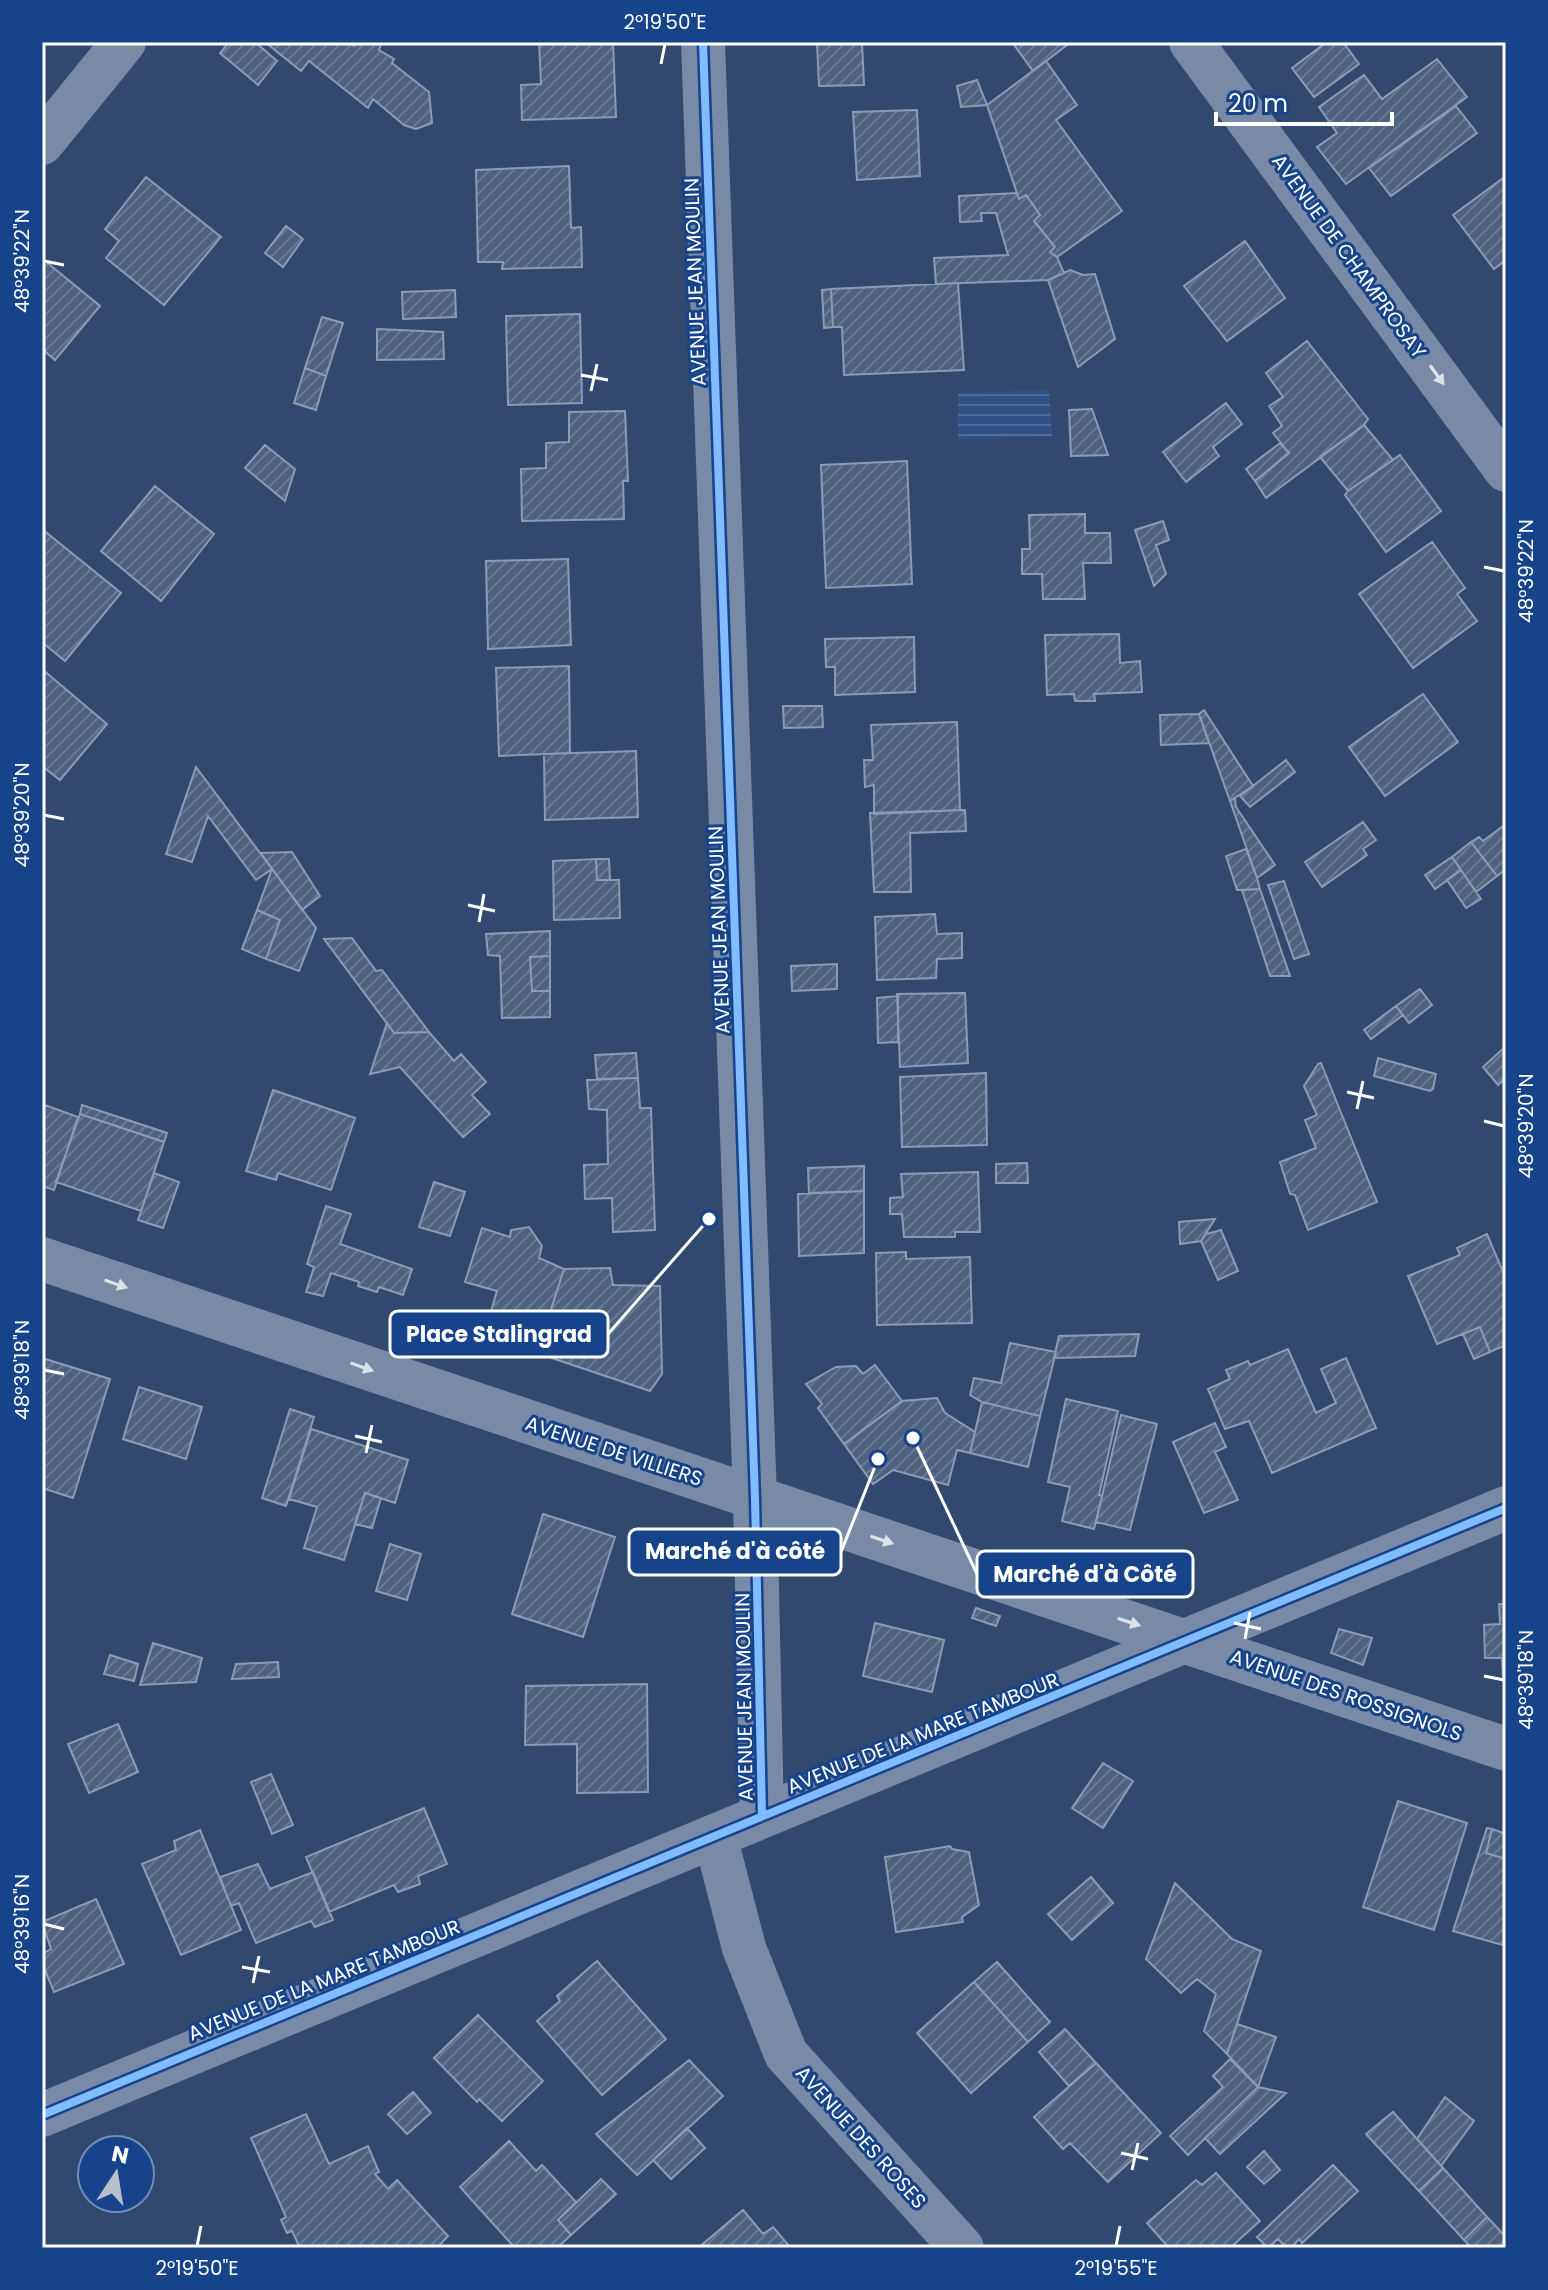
<svg xmlns="http://www.w3.org/2000/svg" width="1548" height="2290" viewBox="0 0 1548 2290" font-family="Poppins,sans-serif">
<defs>
<pattern id="water-rules" width="6" height="5" patternUnits="userSpaceOnUse" patternTransform="scale(2)"><rect width="6" height="5" fill="#305184"/><path d="M0 2.5h6" fill="none" stroke="#4f6b96"/></pattern>
<pattern id="building-hatch" width="6" height="6" patternUnits="userSpaceOnUse" patternTransform="scale(2)"><rect width="6" height="6" fill="#4d6180"/><path d="M-1 1l2-2M0 6l6-6M5 7l2-2" fill="none" stroke="#687993"/></pattern>
</defs>
<rect width="100%" height="100%" fill="#31496f"/>
<path fill="url(#water-rules)" d="M1049,390l3,46 -94,4v-47z"/>
<path fill="url(#building-hatch)" stroke="#8c9bb2" stroke-width="2" d="M229,42h26l22,19 -19,24 -38,-32z
M265,42h84l5,4 3,-4h25l-3,8 15,9 -2,4 37,29 3,31 -16,6 -12,-4 -31,-26 -5,9 -59,-47 -8,10z
M539,42h74l3,75 -94,3 -1,-35 20,-1z
M811,42h51l2,43 -45,1 -2,-43z
M1012,42h59l-38,29z
M1327,42h16l16,22 -45,33 -22,-29z
M1437,59l30,38 -121,87 -29,-37 20,-14 -18,-26 45,-32 18,24z
M1046,61l31,44 -21,15 66,91 -65,46 -7,-5 5,-5 -21,-26 6,-6 -14,-20 -7,4 -32,-94z
M977,80l10,25 -26,2 -4,-21z
M1456,106l21,27 -86,63 -22,-28z
M917,110l3,66 -63,4 -4,-68z
M569,166l2,62 10,-1 1,40 -80,2 1,-7h-25l-2,-92z
M1506,176v84l-12,9 -41,-54z
M146,177l75,60 -57,68 -58,-47 13,-17 -14,-12z
M1017,193l2,6 7,-4 14,20 -6,6 21,26 -5,5 7,5 7,16 -16,7 -112,4 -2,-26 74,-3 -12,-42h-15l1,8 -22,1 -1,-26z
M286,226l17,13 -20,28 -18,-14z
M1245,241l40,57 -58,43 -43,-55z
M44,260l56,46 -45,54 -13,-11v-87z
M1070,270l13,5 12,-1 20,65 -37,28 -30,-87z
M958,283l6,87 -120,5 -2,-48h-9l-2,-38z
M831,289l2,38 -9,1 -2,-38z
M455,290l1,27 -53,2 -1,-27z
M580,314l2,89 -74,2 -2,-89z
M322,317l21,6 -17,53 -21,-8z
M377,329l66,3 1,27 -67,1z
M1307,341l61,78 -4,6 -98,73 -11,-17 34,-28 -16,-20 9,-7 -13,-20 14,-9 -17,-24z
M305,368l21,8 -10,34 -22,-7z
M1226,403l16,21 -29,23 6,9 -33,26 -23,-30z
M1092,409l16,46 -37,1 -2,-46z
M625,411l3,70h-5l1,38 -102,2 -1,-52 25,-1v-25l23,-1v-30z
M1364,425l29,35 -45,31 -28,-34z
M1280,443l9,10 -34,28 -9,-12z
M265,445l30,24 -10,32 -40,-33z
M1400,455l41,56 -55,41 -41,-57 3,-4z
M907,461l5,123 -86,4 -5,-123z
M155,486l59,48 -53,67 -60,-50z
M1085,514v19h25l1,30h-28l2,36h-42l-1,-25h-20v-25h8l-1,-34z
M1163,521l6,19 -13,5 10,29 -12,12 -19,-56z
M42,529l79,64 -56,68 -23,-19z
M1432,542l33,46 -8,6 20,27 -64,47 -54,-74z
M568,559l3,86 -83,4 -2,-88z
M1119,634l1,29 20,-2 2,31 -48,2 1,7h-20l-1,-7 -27,1 -2,-60z
M914,637l1,55 -80,3v-28h-9l-1,-28z
M569,666l1,87 -71,3 -3,-88z
M42,669l65,55 -47,56 -18,-14z
M1423,694l35,48 -73,54 -36,-49z
M783,706h39l1,21 -39,1z
M1204,710l49,76 -23,15 -31,-87z
M1199,714l10,29 -48,2 -1,-30z
M957,722l3,88 -86,4v-29l-9,2 -1,-27h9l-2,-35z
M636,751l2,66 -93,3 -1,-66z
M1286,760l9,12 -45,35 -10,-11z
M196,767l76,102 -16,11 -48,-64 -16,46 -26,-8z
M1235,798l1,9 39,58 -18,13 -27,-77z
M965,810l1,21 -56,2 1,59h-37l-4,-79z
M1363,822l13,18 -13,9 4,6 -45,32 -17,-25z
M1506,824v45l-9,7 -26,-34 8,-5 4,4z
M1471,842l26,34 -21,16 -24,-35z
M1246,849l11,29 3,11 -23,1 -11,-34z
M292,852l28,44 -18,14 -41,-57z
M1452,857l9,13 -26,19 -10,-14z
M596,859h13l1,21h-13z
M596,859l1,21h22l1,38 -66,2 -1,-59z
M272,869l44,59 -17,43 -33,-12 14,-39 -23,-10z
M1461,870l20,29 -15,9 -19,-28z
M1284,881l25,73 -15,5 -26,-74z
M1260,889l30,87h-20l-28,-86z
M257,910l23,10 -14,39 -24,-10z
M935,914l2,20 25,-1v25l-25,1 -1,19 -59,2 -2,-63z
M550,931v25l-20,1 2,34h18v26l-48,1 -2,-62 -12,-1 -2,-21z
M352,938l24,33 6,-1 47,62 -35,1 -70,-94z
M550,956v35h-18l-2,-34z
M837,964v25l-45,2 -1,-25z
M1420,989l12,16 -23,18 -13,-17z
M965,993l3,70 -68,4 -3,-73z
M898,996v46l-20,1 -1,-45z
M1396,1006l7,9 -32,24 -7,-9z
M387,1023l7,10 35,-1 25,29 7,-7 25,28 -14,13 18,19 -27,23 -63,-70 -30,7z
M1506,1046v32l-8,7 -15,-18z
M636,1053l2,25 -41,1 -2,-24z
M1378,1058l58,16 -3,15 -3,2 -56,-15z
M1321,1063l56,139 -69,28 -13,-35 -5,-1 -10,-32 36,-14 -11,-28 12,-5 -13,-29 14,-22z
M986,1073l1,72 -85,2 -2,-70z
M638,1078l2,30h11l4,122 -42,2 -1,-34 -27,1 -1,-34 24,-1 -1,-54 -18,-1 -2,-29z
M273,1090l82,28 -24,72 -53,-17 -2,7 -30,-9z
M42,1104l36,13 -24,73 -12,-4z
M82,1105l85,28 -3,9 -84,-28z
M80,1114l84,28 -23,69 -85,-29z
M1027,1163l1,20h-32v-19z
M864,1166v25l-55,2 -1,-25z
M978,1172l2,60h-25v5h-51l-2,-23h-12v-16l13,-1 -2,-23z
M154,1173l25,9 -16,46 -25,-8z
M434,1182l31,10 -15,44 -31,-9z
M864,1191v62l-65,3 -1,-62z
M326,1206l25,8 -11,30 72,25 -9,26 -24,-8 -2,5 -19,-6 1,-4 -28,-9 -8,23 -17,-4 8,-25 -7,-3z
M1215,1219l-14,22 -21,3 -1,-22z
M529,1227l13,19 -3,12 25,11 -27,84 -29,-10 4,-16 -17,-6 -4,-10 6,-20 -32,-9 17,-54 28,9 1,-7z
M1221,1230l17,41 -20,9 -17,-39 5,-7z
M1487,1234l19,45v66l-16,7 -10,-25 -43,17 -29,-68 52,-21 -3,-7z
M906,1252v7l64,-2 2,66 -95,2 -1,-72z
M610,1268l3,17 47,1 2,88 -12,17 -113,-38 27,-84z
M1480,1327l10,25 -16,7 -11,-25z
M1139,1334l-4,22 -81,2 5,-22z
M1010,1343l46,9 -16,64 -58,-14 -12,-7 4,-17 27,5z
M1288,1349l28,64 20,-10 -15,-34 25,-11 30,70 -104,45 -23,-52 -24,8 -17,-40 22,-10 -4,-9 22,-9 2,4z
M42,1358l68,21 -37,119 -31,-10z
M875,1365l27,36 -58,43 -26,-36 4,-4 -16,-20 30,-17 20,-1 7,8z
M139,1387l63,20 -16,52 -63,-20z
M937,1398l8,15 30,19 -5,21 -13,-3 -9,35 -55,-15 -20,14 -29,-40 58,-43z
M1066,1399l52,12 -19,84 3,1 -8,33 -32,-8 8,-34 -22,-5z
M982,1402l58,14 -12,51 -58,-14z
M290,1409l24,8 -28,89 -24,-8z
M1121,1415l36,9 -27,106 -34,-8z
M1215,1423l11,24 -11,5 23,48 -34,13 -31,-71z
M311,1429l97,31 -13,43 -30,-10 -21,67 -40,-12 13,-41 -28,-8z
M365,1493l16,5 -9,30 -17,-4z
M543,1514l72,23 -32,100 -71,-23z
M390,1544l31,10 -14,46 -31,-9z
M1499,1604h7v75h-3l-1,-21h-17l-1,-33 16,-1z
M976,1608l24,8 -4,10 -24,-8z
M875,1623l69,17 -12,52 -69,-16z
M1339,1629l33,9 -9,27 -32,-12z
M153,1643l49,15 -6,24 -56,3z
M110,1655l28,9 -4,17 -30,-7z
M278,1662l1,15 -47,2 4,-15z
M647,1684l1,108 -71,1v-49l-52,1 1,-59z
M118,1724l20,48 -49,21 -21,-49z
M1103,1763l30,18 -30,47 -31,-20z
M271,1774l22,51 -21,9 -21,-52z
M1398,1801l69,22 -33,107 -71,-23z
M424,1808l23,56 -29,12 2,8 -22,8 -4,-7 -65,27 -23,-55z
M1487,1828l5,1 -6,24 20,6v87l-53,-15z
M1492,1829l14,5v25l-20,-6z
M200,1830l41,100 -60,25 -39,-91 34,-14 -2,-9z
M950,1846l2,3 17,3 10,53 -17,12 1,5 -67,10 -11,-75z
M258,1864l12,25 43,-17 20,48 -18,7 -4,-6 -55,22 -17,-40 -8,3 -11,-29z
M1091,1877l22,26 -41,37 -24,-26z
M1175,1883l57,56 29,12 -34,103 -23,-23 12,-37 -19,-15 -16,14 -35,-34z
M96,1899l28,65 -70,28 -12,-29v-9l9,-5 -9,-27z
M597,1961l69,78 -64,56 -65,-74 23,-20 -3,-5z
M997,1962l53,60 -22,20 -54,-60z
M974,1982l54,60 -57,51 -54,-60z
M478,2015l65,66 -41,40 -23,-22 -2,3 -43,-44z
M1237,2024l39,13 -18,50 -31,-33z
M1065,2029l31,34 -27,23 -30,-34z
M1230,2059l28,28 -70,68 -18,-19 53,-49 -10,-11z
M689,2060l34,36 -86,79 -41,-41z
M1096,2063l65,70 -53,49 -38,-39 -7,6 -29,-32z
M1258,2087l28,6 -66,61 -15,-16z
M413,2092l18,21 -24,21 -19,-20z
M1445,2097l29,24 -33,45 -24,-27z
M1393,2112l50,56 -24,23 -53,-57z
M306,2114l23,50 39,-18 11,26 -4,2 13,15 9,-9 51,56 -11,12h-115l-3,-3 -7,3h-12l-8,-17 -5,2 -6,-13 5,-3 -35,-79z
M687,2128l18,20 -34,31 -18,-19z
M509,2141l27,30 6,-6 34,37 -18,18 13,15 -14,13h-42l-55,-61z
M1264,2151l16,19 -16,14 -17,-17z
M1333,2165l25,26 -56,52 -3,-4 -8,9h-4l-9,-9 -10,9 -11,-11z
M1443,2168l44,49 -23,23 -45,-49z
M1216,2173l44,48 -30,27h-61l-22,-25 49,-43 6,5z
M601,2179l15,15 -45,41 -13,-15z
M743,2210l20,24 10,-7 18,21h-93z
M1487,2217l19,20v11h-34l-8,-8z"/>
<g fill="none" stroke-linecap="round" stroke-linejoin="round">
<path stroke="#788aa5" stroke-width="44" d="M703,42l52,1456 7,318
M1191,42l315,428
M42,143l82,-101
M42,1259l1464,490
M715,1836l29,112 42,106 176,194
M42,2115l1464,-607"/>
<g stroke="#16438a" stroke-width="13">
<path id="cycleway" d="M703,42l52,1456 7,318
M42,2115l1464,-607"/>
</g>
<use href="#cycleway" stroke="#80bcff" stroke-width="8"/>
</g>
<defs><path id="oneway-solid" d="M-6-.8H1V-3.2L6.5 0L1 3.2V.8H-6Z" transform="scale(2)"/></defs>
<g fill="#dde2e8">
<use href="#oneway-solid" transform="translate(1437 375) rotate(54)"/>
<use href="#oneway-solid" transform="translate(116 1284) rotate(19)"/>
<use href="#oneway-solid" transform="translate(362 1367) rotate(19)"/>
<use href="#oneway-solid" transform="translate(882 1540) rotate(18)"/>
<use href="#oneway-solid" transform="translate(1129 1622) rotate(18)"/>
</g>
<path fill="none" stroke="#fff" stroke-width="3" d="M661,64l4,-20M44,261l20,4M581,375l27,5M591,391l6,-27M1484,567l20,4M44,815l20,4M468,905l27,6M479,922l5,-28M1347,1092l27,6M1357,1109l6,-28M1484,1121l20,5M44,1370l20,4M355,1436l27,6M366,1453l6,-28M1234,1623l27,6M1245,1639l5,-27M1484,1676l20,4M44,1924l20,5M242,1967l28,5M253,1983l6,-27M1121,2153l27,6M1132,2170l6,-27M197,2246l4,-20M1116,2246l4,-20"/>
<g text-anchor="middle" stroke-width="6" stroke-linejoin="round" paint-order="stroke">
<g font-size="20" fill="#fff" stroke="#16438a">
<text transform="translate(1349 256) rotate(54)" y="7">AVENUE DE CHAMPROSAY</text>
<text transform="translate(695 282) rotate(-92)" y="7">AVENUE JEAN MOULIN</text>
<text transform="translate(719 930) rotate(-92)" y="7">AVENUE JEAN MOULIN</text>
<text transform="translate(614 1451) rotate(18)" y="7">AVENUE DE VILLIERS</text>
<text transform="translate(1346 1695) rotate(19)" y="7">AVENUE DES ROSSIGNOLS</text>
<text transform="translate(744 1697) rotate(-91)" y="7">AVENUE JEAN MOULIN</text>
<text transform="translate(923 1733) rotate(-22)" y="7">AVENUE DE LA MARE TAMBOUR</text>
<text transform="translate(324 1980) rotate(-22)" y="7">AVENUE DE LA MARE TAMBOUR</text>
<text transform="translate(861 2137) rotate(48)" y="7">AVENUE DES ROSES</text>
</g>
</g>
<path fill="none" stroke="#fff" stroke-width="3" d="M709 1219L608 1334M878 1459L841 1552M913 1438L977 1574"/>
<g fill="#fff" stroke="#16438a" stroke-width="3">
<circle cx="709" cy="1219" r="8"/>
<circle cx="878" cy="1459" r="8"/>
<circle cx="913" cy="1438" r="8"/>
</g>
<g fill="#16438a" stroke="#fff" stroke-width="3">
<rect x="390" y="1311" width="218" height="46" rx="8"/>
<rect x="629" y="1529" width="212" height="46" rx="8"/>
<rect x="977" y="1551" width="216" height="46" rx="8"/>
</g>
<g font-size="22" text-anchor="middle" font-weight="bold" fill="#fff">
<text x="499" y="1342">Place Stalingrad</text>
<text x="735" y="1559">Marché d'à côté</text>
<text x="1085" y="1582">Marché d'à Côté</text>
</g>
<rect width="1548" height="2290" fill="none" stroke="#16438a" stroke-width="88"/>
<g transform="translate(116 2174) rotate(12)"><circle r="38" fill="#16438a" stroke="#738eb9" stroke-width="2"/>
<path d="M0-6L14 30L0 20L-14 30Z" fill="#b7bfcd"/>
<text y="-12" font-size="22" font-weight="bold" text-anchor="middle" fill="#ffffff">N</text>
</g>
<path d="M1216 112v12h176v-12" fill="none" stroke="#ffffff" stroke-width="4"/>
<text x="1228" y="112" font-size="24" fill="#ffffff" stroke="#16438a" stroke-width="6" paint-order="stroke">20 m</text>
<rect x="44" y="44" width="1460" height="2202" fill="none" stroke="#fff" stroke-width="3"/>
<g font-size="20" text-anchor="middle" fill="#fff">
<text x="665" y="29">2°19'50"E</text>
<text transform="translate(22 261) rotate(-90)" y="7">48°39'22"N</text>
<text transform="translate(1526 571) rotate(-90)" y="7">48°39'22"N</text>
<text transform="translate(22 815) rotate(-90)" y="7">48°39'20"N</text>
<text transform="translate(1526 1126) rotate(-90)" y="7">48°39'20"N</text>
<text transform="translate(22 1370) rotate(-90)" y="7">48°39'18"N</text>
<text transform="translate(1526 1680) rotate(-90)" y="7">48°39'18"N</text>
<text transform="translate(22 1924) rotate(-90)" y="7">48°39'16"N</text>
<text x="197" y="2275">2°19'50"E</text>
<text x="1116" y="2275">2°19'55"E</text>
</g>
</svg>
